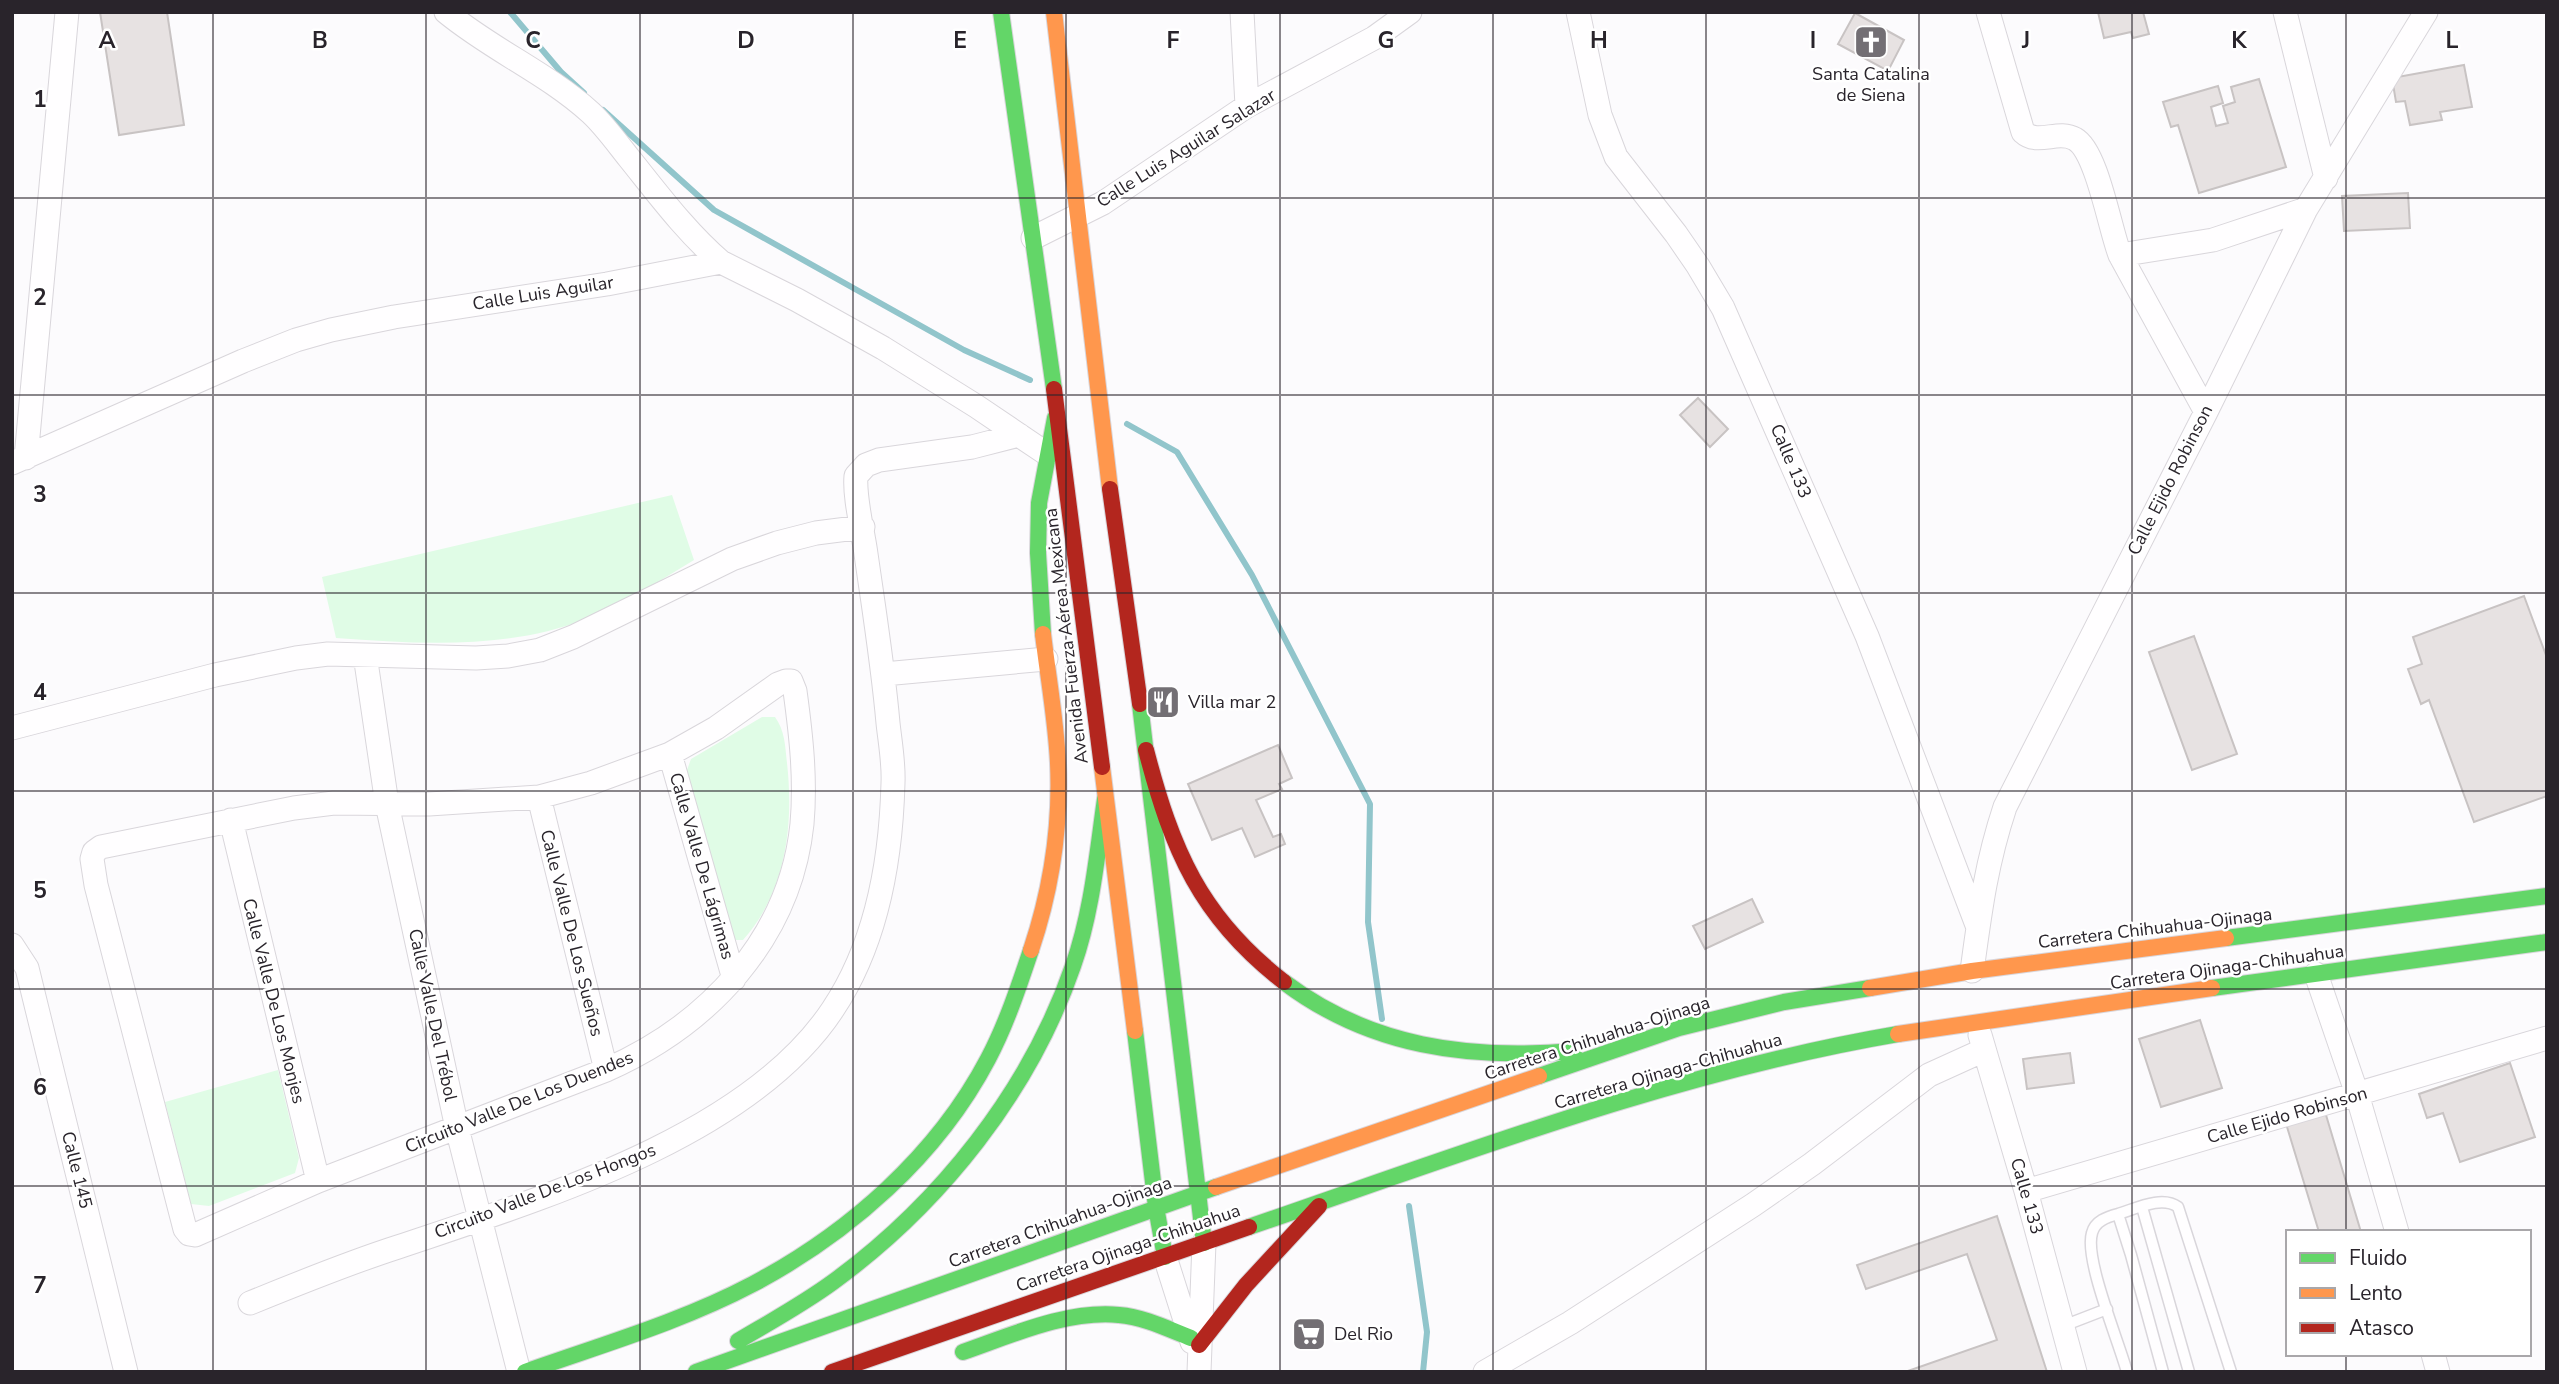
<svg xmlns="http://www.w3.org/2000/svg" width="2559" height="1384" viewBox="0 0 2559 1384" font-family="'Nunito Sans',sans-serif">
<rect width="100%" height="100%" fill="#fcfbfd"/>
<path fill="#e0fce6" d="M672,495l22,65c-35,21 -70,44 -108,59 -80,31 -166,25 -250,19l-14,-61z
M762,717h13c10,14 10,28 12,46 7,62 -1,129 -44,177h-8l-8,-8 -40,-162 4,-11z
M278,1070l21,88 -4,15 -86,33 -18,-2 -26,-102z"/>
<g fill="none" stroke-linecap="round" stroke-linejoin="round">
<path stroke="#91c5cb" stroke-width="6" d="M510,12l51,60 23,21
M603,110l111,100 250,140 66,30
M1127,424l50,28 75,123 118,229 -2,118 14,97
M1409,1206l18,126 -4,40"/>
</g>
<path fill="#e7e2e2" stroke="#c8c3c3" stroke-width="2" d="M100,12h67l17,113 -65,10z
M2098,12h45l6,22 -16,4 -2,-6 -27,6z
M1855,13l49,27 -16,31 -50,-27z
M2464,65l8,42 -32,5 2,8 -32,5 -5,-24 -9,1 -4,-24z
M2259,79l27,88 -87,26 -21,-68 -7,2 -8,-25 55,-16 5,17 -12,4 5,19 12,-3 -5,-17 12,-4 -4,-15z
M2408,193l2,35 -66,3 -2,-35z
M1698,398l30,31 -18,18 -30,-32z
M2524,596l23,62v138l-73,26 -45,-122 -8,4 -13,-35 14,-5 -9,-27z
M2194,636l43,118 -45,16 -43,-118z
M1278,745l14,33 -13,6 3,5 -26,11 17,37 8,-3 4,10 -30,13 -13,-29 -30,12 -24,-56z
M1752,899l11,23 -58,27 -12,-23z
M2200,1020l22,68 -61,19 -22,-68z
M2070,1053l4,30 -47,6 -4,-30z
M2510,1063l25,74 -75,25 -17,-49 -16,5 -8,-24z
M2323,1105l38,127h-42l-35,-115z
M1997,1216l50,156h-142l92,-32 -30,-86 -101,35 -9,-24z"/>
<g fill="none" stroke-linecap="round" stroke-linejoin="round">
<g stroke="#d9d6db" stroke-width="13">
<path id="lane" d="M2142,1207l47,165
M2118,1214c17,-5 44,-19 60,-7l53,165
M2063,1326l44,-17
M2127,1372c-8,-30 -43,-113 -35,-139 3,-12 15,-16 26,-19l13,41 32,117"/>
</g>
<g stroke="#d9d6db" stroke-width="25">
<path id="street" d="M446,12c46,38 101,61 145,101 14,13 26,30 38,45 29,36 57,74 92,104
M1242,12l5,94
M1578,12l22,103 16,42 60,77 22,32 25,42 144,328 110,289
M1988,12l35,120c15,14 35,-3 52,7 22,12 35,91 45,116l86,157
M2285,12l41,166
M1033,238l70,-35 144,-97 127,-68 36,-26
M2120,255l93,-15 93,-31
M26,458l41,-446
M12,463l231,-102 53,-21 35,-10 63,-13 213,-33 114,-22 76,38 86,48 93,58 71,48
M365,655l22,149 70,324 62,244
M884,674l162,-15
M786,681h5l4,10c6,44 11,88 7,133 -12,115 -94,201 -196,246l-288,111 -123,54 -6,-1 -4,-5 -89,-344 -4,-26 2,-7 7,-5 193,-39 40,-5 95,1 110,-7 52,-14 79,-29 46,-26 62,-44z
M12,728l203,-53 81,-17 32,-4 148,4 32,-2 32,-6 33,-13 159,-78 45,-16 39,-10 47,-6
M670,754l64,225
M539,797l67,273
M231,820l87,361
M12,945l15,23 99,404
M1972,971c8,-59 14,-107 33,-164l201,-395 100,-203 120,-197
M2316,974l41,120 40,138
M1980,1035l46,156 49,181
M2026,1191l521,-153
M1165,1257l27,85
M250,1303c49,-20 98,-40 148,-56 139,-47 351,-110 435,-238 44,-66 58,-148 60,-226 1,-20 -3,-41 -5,-60 -5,-57 -14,-113 -22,-169 -3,-23 -12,-56 -10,-78l10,-11 13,-5 93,-13 47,-12
M2433,1354l5,18
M1199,1372l5,-129
M1485,1372l85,-49 183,-118 59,-41 117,-89 55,-25"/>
</g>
<g stroke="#d9d6db" stroke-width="18">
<path id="fast" d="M1001,12l53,377
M1043,634l-5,-81 1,-50 16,-85
M1140,704l64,539
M2226,938l321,-42
M1284,982c86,65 185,78 290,69
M2212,988l335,-46
M1135,1031l21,176 9,50
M1539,1076l140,-48 105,-26 86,-14
M1249,1227c213,-73 426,-155 649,-193
M738,1341c32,-19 65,-37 95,-59 107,-78 197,-191 240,-316 19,-54 24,-111 32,-167
M963,1352c49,-17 104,-42 156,-37 25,2 49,14 72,23
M525,1372c76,-27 156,-50 228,-88 96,-51 184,-128 235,-225 18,-34 31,-73 43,-109
M696,1372l520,-185"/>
</g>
<g stroke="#d9d6db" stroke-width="18">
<path id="slow" d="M1054,12l56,477
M1102,767l33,264
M1031,950c20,-60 30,-123 27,-187 -2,-43 -10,-86 -15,-129
M1870,988l102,-17 254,-33
M1898,1034l314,-46
M1216,1187l323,-111"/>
</g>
<g stroke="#d9d6db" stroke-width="18">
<path id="jam" d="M1054,389l48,378
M1110,489l30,215
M1146,750c26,100 54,167 138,232
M1199,1345l47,-60 73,-79
M832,1372l417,-145"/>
</g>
<use href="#lane" stroke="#fffeff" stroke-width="10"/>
<use href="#street" stroke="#fffeff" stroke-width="23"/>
<use href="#fast" stroke="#63d668" stroke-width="16"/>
<use href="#slow" stroke="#ff974d" stroke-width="16"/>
<use href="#jam" stroke="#b3261e" stroke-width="16"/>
</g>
<path fill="none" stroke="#29242b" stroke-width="2" stroke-opacity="0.55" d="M213,12v1360M426,12v1360M640,12v1360M853,12v1360M1066,12v1360M1280,12v1360M1493,12v1360M1706,12v1360M1919,12v1360M2132,12v1360M2346,12v1220M12,198h2535M12,395h2535M12,593h2535M12,791h2535M12,989h2535M12,1186h2535M2346,1354v18"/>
<defs>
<g id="church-square" transform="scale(1.75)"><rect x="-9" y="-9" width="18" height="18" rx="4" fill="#736f74" stroke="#fff"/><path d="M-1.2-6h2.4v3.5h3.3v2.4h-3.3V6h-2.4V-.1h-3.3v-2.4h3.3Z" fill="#fff"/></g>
<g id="restaurant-square" transform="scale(1.75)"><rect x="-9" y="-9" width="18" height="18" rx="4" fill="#736f74" stroke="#fff"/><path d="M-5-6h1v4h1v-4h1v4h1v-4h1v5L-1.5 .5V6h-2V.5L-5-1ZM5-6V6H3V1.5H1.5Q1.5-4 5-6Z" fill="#fff"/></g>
<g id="supermarket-square" transform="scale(1.75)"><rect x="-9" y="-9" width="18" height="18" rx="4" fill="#736f74" stroke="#fff"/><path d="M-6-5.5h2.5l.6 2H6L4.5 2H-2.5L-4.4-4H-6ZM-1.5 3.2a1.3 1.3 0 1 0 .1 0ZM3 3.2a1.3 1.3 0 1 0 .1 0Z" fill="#fff"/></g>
</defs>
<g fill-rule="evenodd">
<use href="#church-square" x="1871" y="42"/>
<use href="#restaurant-square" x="1163" y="702"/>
<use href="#supermarket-square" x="1309" y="1334"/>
</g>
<g text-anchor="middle" stroke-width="5" stroke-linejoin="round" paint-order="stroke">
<g font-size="18" fill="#29242b" stroke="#fff" text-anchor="start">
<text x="1871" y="80" text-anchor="middle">Santa Catalina<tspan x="1871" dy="21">de Siena</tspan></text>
<text x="1188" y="708">Villa mar 2</text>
<text x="1334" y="1340">Del Rio</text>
</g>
<g font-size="18" fill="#29242b" stroke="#fff">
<text transform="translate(1186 148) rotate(-32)" y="6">Calle Luis Aguilar Salazar</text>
<text transform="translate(543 293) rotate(-9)" y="6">Calle Luis Aguilar</text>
<text transform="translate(1791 461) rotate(67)" y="6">Calle 133</text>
<text transform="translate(2170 480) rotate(-63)" y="6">Calle Ejido Robinson</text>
<text transform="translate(1066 636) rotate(-97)" y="6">Avenida Fuerza Aérea Mexicana</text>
<text transform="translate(702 866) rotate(74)" y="6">Calle Valle De Lágrimas</text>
<text transform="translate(2155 928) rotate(-7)" y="6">Carretera Chihuahua-Ojinaga</text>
<text transform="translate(572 933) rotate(76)" y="6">Calle Valle De Los Sueños</text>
<text transform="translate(2227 967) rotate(-8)" y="6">Carretera Ojinaga-Chihuahua</text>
<text transform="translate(274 1001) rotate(76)" y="6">Calle Valle De Los Monjes</text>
<text transform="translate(433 1015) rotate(78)" y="6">Calle Valle Del Trébol</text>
<text transform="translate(1597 1038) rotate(-18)" y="6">Carretera Chihuahua-Ojinaga</text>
<text transform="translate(1668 1071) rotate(-16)" y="6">Carretera Ojinaga-Chihuahua</text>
<text transform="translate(519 1102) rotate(-22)" y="6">Circuito Valle De Los Duendes</text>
<text transform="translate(2287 1115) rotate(-16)" y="6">Calle Ejido Robinson</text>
<text transform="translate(77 1170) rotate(76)" y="6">Calle 145</text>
<text transform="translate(545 1191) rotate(-21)" y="6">Circuito Valle De Los Hongos</text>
<text transform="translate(2027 1196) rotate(74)" y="6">Calle 133</text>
<text transform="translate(1060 1222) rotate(-20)" y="6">Carretera Chihuahua-Ojinaga</text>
<text transform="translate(1128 1248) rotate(-19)" y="6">Carretera Ojinaga-Chihuahua</text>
</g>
</g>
<g font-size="23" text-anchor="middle" font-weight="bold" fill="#29242b" stroke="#fff" stroke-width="5" stroke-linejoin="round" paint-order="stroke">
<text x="107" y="48">A</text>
<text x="320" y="48">B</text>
<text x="533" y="48">C</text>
<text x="746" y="48">D</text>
<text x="960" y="48">E</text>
<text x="1173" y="48">F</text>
<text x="1386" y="48">G</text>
<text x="1599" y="48">H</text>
<text x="1813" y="48">I</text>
<text x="2026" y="48">J</text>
<text x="2239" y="48">K</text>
<text x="2452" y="48">L</text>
<text x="40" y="107">1</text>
<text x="40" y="305">2</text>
<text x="40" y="502">3</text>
<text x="40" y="700">4</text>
<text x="40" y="898">5</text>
<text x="40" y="1095">6</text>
<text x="40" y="1293">7</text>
</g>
<rect width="2559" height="1384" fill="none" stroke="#29242b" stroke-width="28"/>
<rect x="2286" y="1230" width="245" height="126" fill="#ffffff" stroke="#a9a7aa" stroke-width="2"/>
<rect x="2300" y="1253" width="35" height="10" fill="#63d668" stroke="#a9a7aa" stroke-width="2"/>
<text x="2349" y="1265" font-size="21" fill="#29242b">Fluido</text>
<rect x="2300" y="1288" width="35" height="10" fill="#ff974d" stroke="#a9a7aa" stroke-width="2"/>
<text x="2349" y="1300" font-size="21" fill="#29242b">Lento</text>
<rect x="2300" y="1323" width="35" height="10" fill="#b3261e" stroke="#a9a7aa" stroke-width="2"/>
<text x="2349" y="1335" font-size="21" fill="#29242b">Atasco</text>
</svg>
